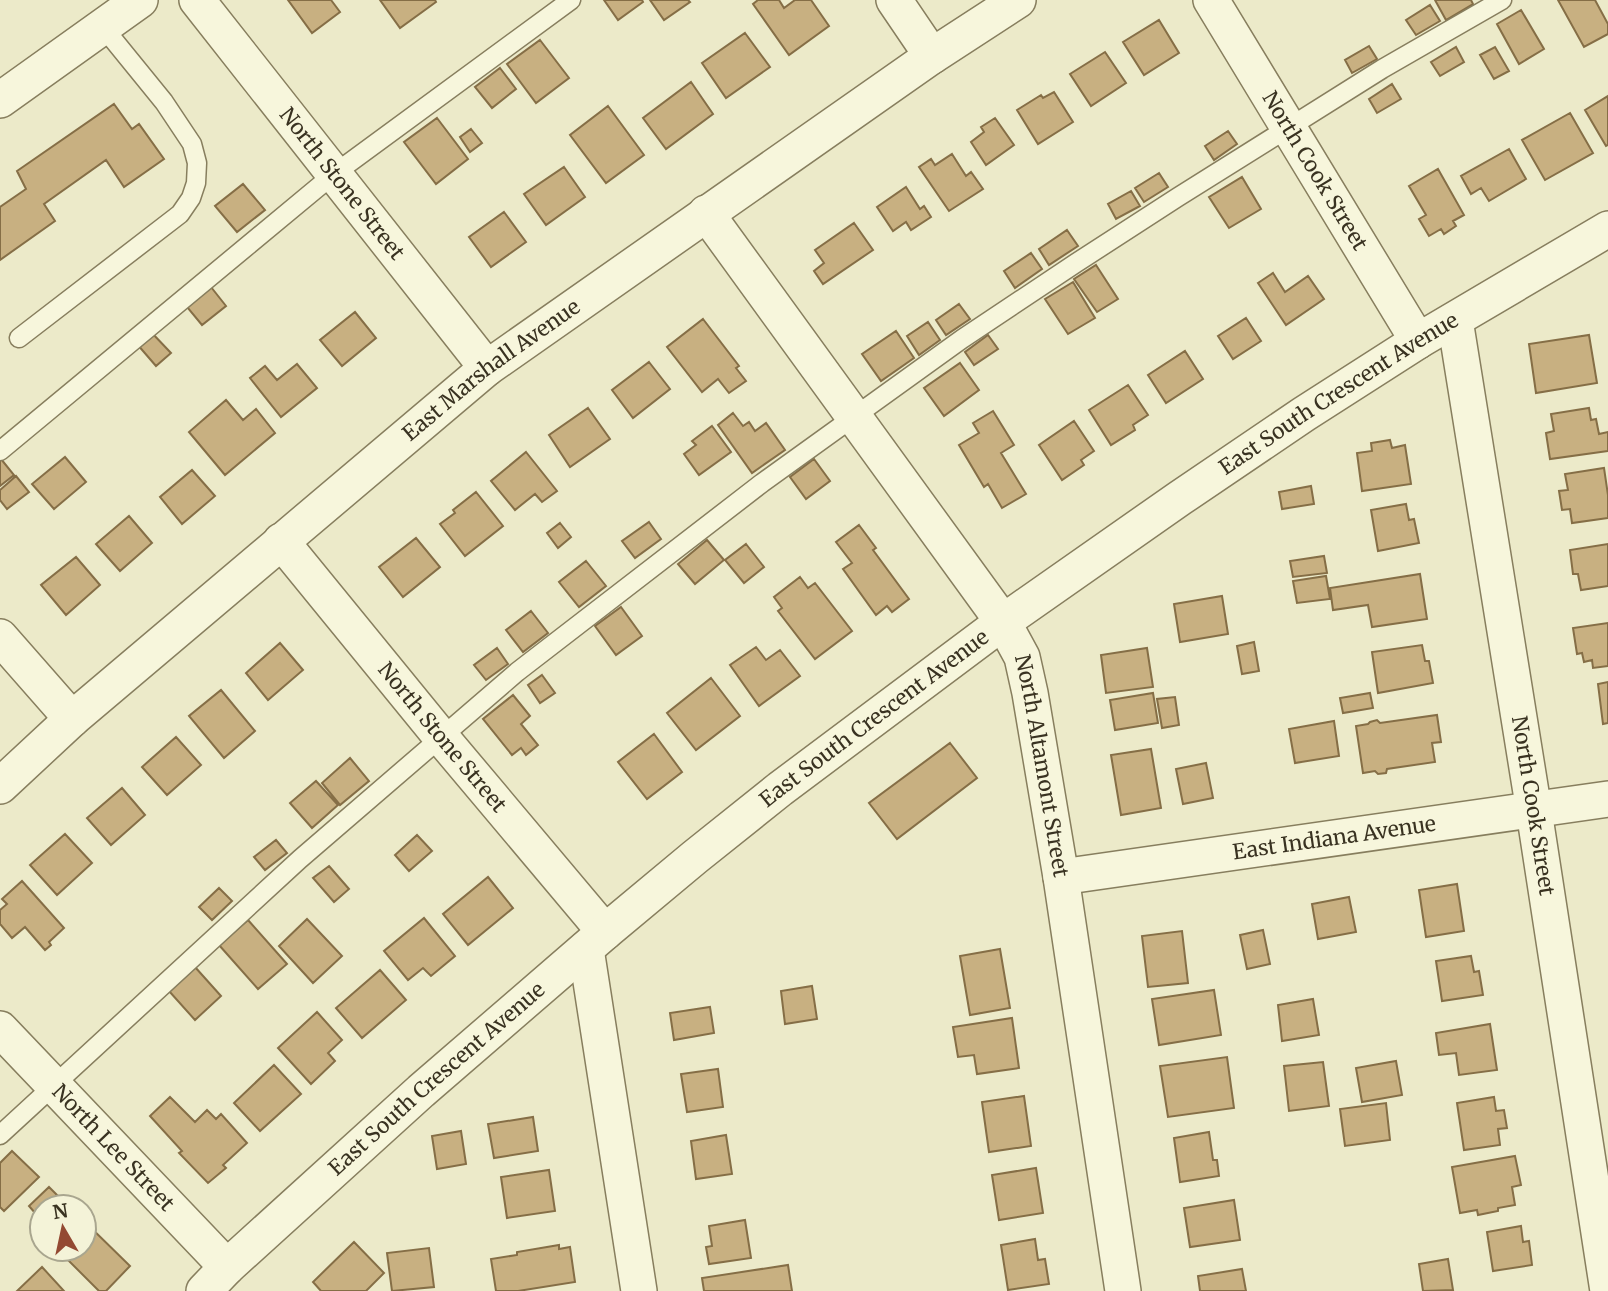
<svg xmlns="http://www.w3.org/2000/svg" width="1608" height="1291" viewBox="0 0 1608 1291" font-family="Merriweather,serif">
<rect width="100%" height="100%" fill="#eceac9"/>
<path fill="#c8b081" stroke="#856e46" stroke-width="2" d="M288,0h43l9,12 -28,21z
M380,0h55l1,2 -36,26z
M604,0h38l1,2 -25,18z
M650,0h38l2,2 -26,18z
M758,0h21l5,8 11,-8h16l18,26 -40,29 -36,-51z
M1435,0h36l2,4 -27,16z
M1558,0h37l13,24v10l-24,13z
M1430,5l10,16 -24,14 -10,-15z
M1521,10l23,39 -25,15 -22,-40z
M1159,20l20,33 -35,22 -21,-33z
M745,33l25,34 -44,31 -24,-35z
M540,40l29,38 -33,25 -29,-39z
M1369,46l8,13 -25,14 -7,-13z
M1456,47l8,15 -24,14 -9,-14z
M1495,47l14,24 -15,8 -14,-24z
M1105,52l21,31 -35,23 -21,-32z
M500,68l16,21 -24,19 -17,-21z
M691,82l22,32 -47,35 -23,-31z
M1392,84l9,15 -24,14 -8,-14z
M1054,92l19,30 -35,22 -21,-34 24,-15 2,3z
M1608,96v49l-2,1 -21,-36z
M114,104l18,25 7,-5 25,35 -40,28 -18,-27 -62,44 11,17 -55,39v-53l26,-18 -9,-18z
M608,106l36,49 -38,28 -36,-48z
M1570,113l23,40 -48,27 -23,-40z
M437,118l31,41 -32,25 -32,-42z
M995,118l19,27 -28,20 -15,-23 13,-10 -3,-5z
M471,129l11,14 -12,9 -10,-15z
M1228,131l9,13 -23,16 -9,-14z
M1509,149l17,30 -37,22 -8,-13 -10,6 -10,-18z
M952,154l14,22 5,-4 12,17 -34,22 -30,-44 12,-8 4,6z
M564,167l21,30 -39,28 -22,-31z
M1438,169l26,46 -11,6 3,5 -12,8 -3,-5 -12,7 -10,-17 7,-4 -17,-29z
M1159,173l9,14 -24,15 -9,-14z
M1242,177l19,32 -32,19 -20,-31z
M243,184l22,26 -28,22 -22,-26z
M906,187l14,22 4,-3 7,11 -20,13 -5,-8 -13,9 -16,-24z
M1131,191l9,15 -24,13 -8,-15z
M504,212l22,30 -35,25 -22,-30z
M854,223l19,27 -50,34 -9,-13 10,-8 -9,-13z
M1067,230l11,16 -29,19 -10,-16z
M1031,253l11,16 -27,19 -11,-17z
M1096,265l22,34 -21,13 -23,-33z
M1273,273l12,19 23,-16 16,23 -38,26 -28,-42z
M1073,282l22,36 -27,16 -23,-35z
M211,287l15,19 -24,19 -15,-18z
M959,304l11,15 -24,16 -10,-15z
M355,312l21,26 -34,28 -22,-26z
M1246,318l15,23 -28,18 -15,-23z
M703,319l36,47 -3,2 10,13 -17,12 -11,-14 -16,13 -35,-45z
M928,322l12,18 -21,15 -12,-19z
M896,331l18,27 -33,23 -19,-27z
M151,332l20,21 -15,13 -19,-22z
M988,335l10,14 -24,16 -9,-13z
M1589,335l8,48 -61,10 -7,-49z
M1185,351l18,28 -37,24 -18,-28z
M649,362l21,27 -37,29 -21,-28z
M960,363l19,27 -35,26 -20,-28z
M297,364l20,24 -36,29 -31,-39 15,-12 12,14z
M1128,385l20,30 -15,10 2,5 -24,15 -22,-35z
M226,400l17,20 13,-11 19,24 -50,42 -36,-43z
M588,408l22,31 -40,28 -21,-32z
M1589,408l2,12 5,-1 3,15 9,-2v19l-58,8 -4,-26 8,-2 -3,-17z
M993,411l21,34 -13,8 25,41 -24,14 -14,-24 -4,3 -25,-42 20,-12 -6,-10z
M733,413l10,13 6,-4 6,9 11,-8 19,27 -33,23 -34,-48z
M1074,421l20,30 -13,9 3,5 -22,15 -23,-35z
M712,426l19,26 -32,23 -15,-21 12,-9 -4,-4z
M1390,440l2,8 13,-3 6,39 -49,7 -5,-38 15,-2 -1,-8z
M526,452l31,39 -15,11 -7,-8 -20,16 -24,-29z
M65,457l21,25 -32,27 -22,-25z
M1,459l13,16 -14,11v-26z
M814,459l16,22 -24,18 -16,-22z
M1604,468l4,27v23l-36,5 -2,-14 -8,1 -3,-19 9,-1 -3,-16z
M192,470l23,26 -33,28 -22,-27z
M16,476l13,16 -22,17 -7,-9v-10z
M1311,486l3,18 -32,5 -3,-17z
M476,492l27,34 -38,30 -25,-32 15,-11 -2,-3z
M1406,504l3,16 5,-1 5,24 -41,8 -7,-41z
M129,516l23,27 -32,28 -24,-27z
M649,522l12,17 -26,19 -13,-17z
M560,523l11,14 -13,11 -11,-15z
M859,525l17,23 -3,2 36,49 -17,13 -5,-6 -11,9 -33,-46 9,-6 -16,-21z
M416,538l24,29 -37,30 -24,-30z
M707,540l17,20 -29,24 -17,-20z
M746,544l18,23 -20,16 -19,-23z
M1608,544v42l-27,4 -3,-16h-5l-3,-24z
M1324,556l3,17 -34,4 -3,-16z
M76,557l24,28 -34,30 -25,-30z
M586,561l20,25 -27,21 -20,-25z
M1420,574l7,45 -55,8 -4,-22 -35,5 -3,-22z
M1326,576l4,23 -33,4 -4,-22z
M800,577l8,11 7,-5 37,48 -37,28 -37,-48 4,-3 -8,-11z
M1222,596l6,38 -48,8 -6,-38z
M621,607l21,29 -26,19 -21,-29z
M531,611l17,22 -25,19 -17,-22z
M1608,623v43l-15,2 -1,-8 -8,2 -2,-9 -5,1 -4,-26z
M1254,642l5,29 -17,3 -5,-28z
M280,643l23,27 -35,30 -22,-27z
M1422,645l3,16h4l4,22 -55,10 -6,-41z
M756,647l10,13 14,-10 20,26 -41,30 -29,-41z
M497,648l11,16 -22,16 -12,-15z
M1147,648l6,39 -47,6 -5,-38z
M542,675l13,18 -15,10 -12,-18z
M711,678l29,38 -44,34 -29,-37z
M1608,682v41l-5,1 -5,-40z
M221,690l34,41 -31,27 -35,-42z
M1153,693l5,30 -43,7 -5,-30z
M1370,693l3,15 -30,5 -3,-15z
M513,695l17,21 -9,8 17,21 -12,10 -5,-7 -9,7 -29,-36z
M1175,697l4,28 -17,3 -5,-29z
M1437,715l4,27 -9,1 3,19 -48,7 -1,4 -8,1 -3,-3 -12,2 -7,-47 12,-2 2,-2 7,-2 3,3z
M1334,721l5,35 -44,7 -6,-34z
M654,734l28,38 -35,27 -29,-37z
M176,737l25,28 -34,30 -25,-28z
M950,743l27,35 -80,61 -28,-36z
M1151,749l10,59 -40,7 -10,-60z
M350,758l19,23 -29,24 -18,-22z
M1206,763l7,35 -30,6 -7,-35z
M316,781l22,24 -26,23 -22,-25z
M122,788l23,27 -34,30 -24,-27z
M65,834l27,29 -35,32 -27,-30z
M417,835l15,16 -23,20 -14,-16z
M276,840l11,13 -22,17 -11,-13z
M329,866l20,23 -15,13 -21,-24z
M488,877l25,31 -45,37 -25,-31z
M22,881l42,47 -15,14 2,3 -6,5 -20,-23 -13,11 -12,-14v-14l7,-6 -5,-5z
M1457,884l7,47 -38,6 -7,-47z
M219,888l13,13 -20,19 -13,-13z
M1349,897l7,35 -38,7 -6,-35z
M424,918l31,38 -24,20 -8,-8 -15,12 -24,-29z
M307,919l35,37 -29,27 -34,-37z
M248,920l39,44 -29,25 -39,-44z
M1263,930l7,34 -23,5 -7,-34z
M1182,931l6,52 -40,4 -6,-51z
M1000,949l10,59 -40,7 -10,-59z
M1471,956l3,16 5,-1 4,24 -41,6 -6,-40z
M195,967l26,29 -26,24 -26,-29z
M380,970l26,30 -44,38 -26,-30z
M812,986l5,33 -32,5 -4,-33z
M1214,990l7,45 -62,10 -7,-46z
M1313,999l6,36 -37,6 -4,-36z
M710,1007l4,26 -40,7 -4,-27z
M317,1012l25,28 -14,13 7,8 -24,23 -33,-36z
M1012,1018l7,50 -42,6 -3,-19 -16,2 -5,-30z
M1490,1024l7,46 -38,5 -3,-22 -17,2 -3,-22z
M1227,1057l7,51 -66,9 -8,-51z
M1396,1061l6,34 -40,7 -6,-34z
M1323,1062l6,44 -40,5 -5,-45z
M274,1065l27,29 -41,37 -26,-28z
M718,1069l5,38 -36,5 -6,-38z
M1024,1096l7,50 -42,6 -7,-50z
M170,1097l25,25 12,-12 9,9 5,-5 26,29 -24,22 3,3 -18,15 -29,-30 3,-2 -32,-35z
M1494,1097l2,14 8,-1 3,18 -9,1 2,16 -36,5 -7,-47z
M1386,1103l4,37 -45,6 -5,-37z
M533,1117l5,34 -44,7 -6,-34z
M461,1131l5,33 -29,5 -5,-33z
M1209,1132l4,28h4l2,16 -39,6 -6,-44z
M726,1135l6,39 -36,5 -5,-38z
M12,1151l27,26 -35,34 -4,-4v-44z
M1515,1156l6,29 -9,2 3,18 -17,3v3l-20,4 -1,-5 -17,3 -8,-46z
M1036,1168l7,45 -44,7 -7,-45z
M549,1170l6,41 -48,7 -6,-41z
M49,1187l17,17 -3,3h-21v14l-13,-15z
M1234,1200l6,40 -50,7 -6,-39z
M745,1220l6,38 -42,6 -3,-17 6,-1 -3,-20z
M84,1221l46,45 -24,25h-7l-42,-42h27z
M1521,1226l2,16 6,-1 3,24 -39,6 -6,-39z
M1035,1239l3,21 7,-1 4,25 -41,6 -7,-45z
M354,1242l30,31 -18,18h-45l-8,-9z
M559,1245v4l11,-2 5,35 -57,9h-22l-5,-32 26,-4v-3z
M429,1248l5,39 -42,4 -5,-38z
M1448,1259l5,31 -30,1 -4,-27z
M788,1265l4,26h-88l-2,-13z
M42,1267l22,24h-47z
M1242,1269l4,22h-46l-2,-15z"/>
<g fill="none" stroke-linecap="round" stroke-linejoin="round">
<g stroke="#877e5e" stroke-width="21">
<path id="lane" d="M19,338l161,-124 11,-16 5,-15 1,-20 -5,-19 -28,-42 -61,-75
M0,451l334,-277 237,-174
M0,1135l300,-276 217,-187 245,-189 200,-144 114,-76 102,-66 204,-128 120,-69"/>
</g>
<g stroke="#877e5e" stroke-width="38">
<g id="street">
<path id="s1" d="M197,0l290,368"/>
<path d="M894,0l38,56"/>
<path id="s2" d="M1211,0l207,341"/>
<path d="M0,100l140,-100"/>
<path id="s3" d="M706,213l297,409 19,35 8,36 31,184 62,414"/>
<path id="s4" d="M1455,320l79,491 74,480"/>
<path id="s5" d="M281,541l160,196 164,195"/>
<path d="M0,637l72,82"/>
<path id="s6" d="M0,786l72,-67 415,-351 445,-312 86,-56"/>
<path id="s7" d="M1061,877l547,-78"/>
<path d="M586,949l53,342"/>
<path id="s8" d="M0,1029l227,238"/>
<path id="s9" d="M204,1291l23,-24 194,-176 184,-159 90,-75 85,-68 223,-167 177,-124 124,-84 114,-73 190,-112"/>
</g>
</g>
<use href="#lane" stroke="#f7f6dc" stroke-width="18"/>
<use href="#street" stroke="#f7f6dc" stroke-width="35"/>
</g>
<g text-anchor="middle" stroke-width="5" stroke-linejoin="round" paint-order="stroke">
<g font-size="21" fill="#393221" stroke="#f4f3d8">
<text dy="7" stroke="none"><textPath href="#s2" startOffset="200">North Cook Street</textPath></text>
<text dy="7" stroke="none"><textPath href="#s1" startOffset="234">North Stone Street</textPath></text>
<text dy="7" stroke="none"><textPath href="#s6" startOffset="644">East Marshall Avenue</textPath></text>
<text dy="7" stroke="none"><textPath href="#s9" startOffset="1449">East South Crescent Avenue</textPath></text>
<text dy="7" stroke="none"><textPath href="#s9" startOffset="882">East South Crescent Avenue</textPath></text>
<text dy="7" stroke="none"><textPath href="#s5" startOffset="254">North Stone Street</textPath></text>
<text dy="7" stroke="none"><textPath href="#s3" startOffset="656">North Altamont Street</textPath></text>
<text dy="7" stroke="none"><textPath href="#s4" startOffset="492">North Cook Street</textPath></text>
<text dy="7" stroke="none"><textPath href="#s7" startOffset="276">East Indiana Avenue</textPath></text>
<text dy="7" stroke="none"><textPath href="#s9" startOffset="315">East South Crescent Avenue</textPath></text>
<text dy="7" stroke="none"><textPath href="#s8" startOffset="164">North Lee Street</textPath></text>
</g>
</g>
<g transform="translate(63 1228) rotate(351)"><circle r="33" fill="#f4f3d8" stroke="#a9a68f" stroke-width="2"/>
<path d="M0-5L12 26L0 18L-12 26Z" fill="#934932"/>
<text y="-10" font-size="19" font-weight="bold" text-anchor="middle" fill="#393221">N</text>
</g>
</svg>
